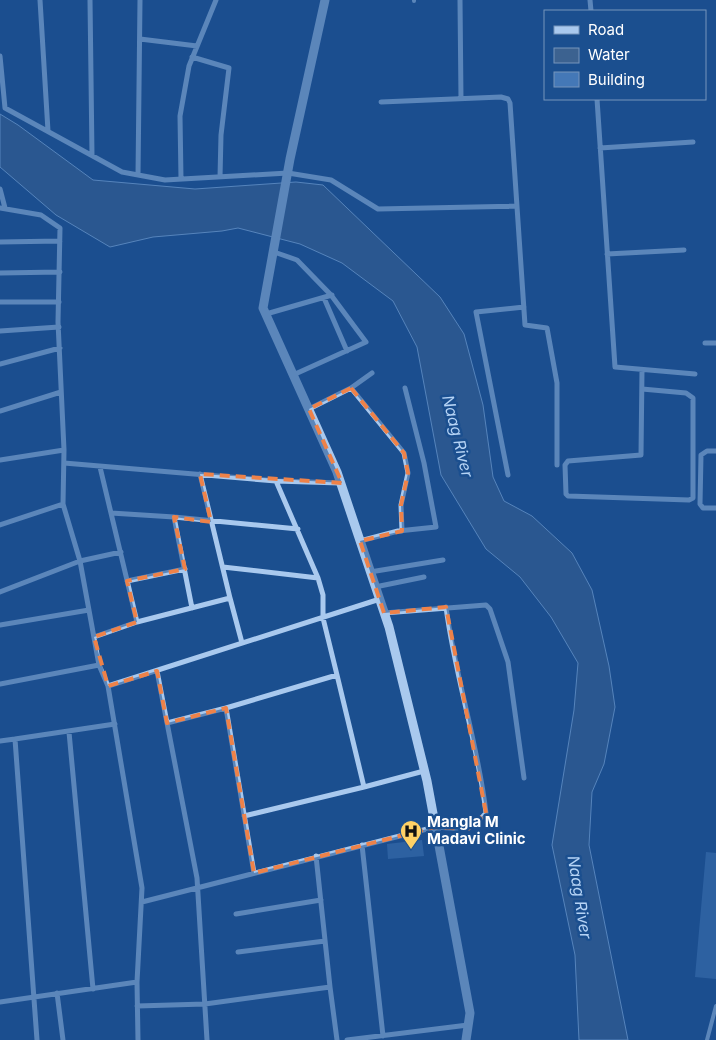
<svg xmlns="http://www.w3.org/2000/svg" width="716" height="1040" viewBox="0 0 716 1040" font-family="Inter,sans-serif">
<rect width="100%" height="100%" fill="#1b4f8f"/>
<path fill="#3c6290" stroke="#9cc4f0" d="M0,114l18,11 75,55 102,9 101,-7 27,3 117,112 24,37 19,71 10,72 11,24 28,15 40,37 20,37 17,76 6,41 -11,57 -12,28 -3,53 39,195h-49l-4,-85 -23,-110 22,-135 4,-47 -27,-46 -31,-40 -34,-28 -45,-74 -24,-128 -24,-46 -51,-38 -42,-19 -62,-16 -16,3 -69,6 -43,10 -54,-32 -56,-48z"/>
<path fill="#4478b7" d="M422,840l2,16 -36,3 -1,-15z
M706,852l10,1v126l-21,-2z"/>
<g fill="none" stroke-linecap="round" stroke-linejoin="round">
<path stroke="#a9c9ee" stroke-width="4" d="M414,1v-1
M707,1040l9,-34"/>
<path stroke="#a9c9ee" stroke-width="5" d="M40,0l8,131
M90,0l2,155
M460,0l1,99
M590,0l1,11
M140,39l57,7
M0,56l5,52 117,64 43,8 123,-7 43,7 47,29 138,-3
M192,57l37,11 -8,67 -1,42
M597,99l18,268 80,7
M381,102l120,-5 7,2 2,4 15,222 22,3 10,55v82
M600,148l93,-6
M138,175l2,-175
M181,179l-1,-63 9,-50 27,-66
M0,189l5,19
M0,208l41,7 19,13 -2,94 6,128 -1,54 -63,21
M0,242l60,-1
M274,252l23,8 34,35 35,47 -73,33
M607,254l77,-4
M0,273l60,-1
M324,298l23,53
M0,302h59
M266,314l66,-19
M0,331l59,-4
M705,343h11
M0,364l60,-16
M351,388l53,65 4,20 -7,32 1,26
M642,389l44,4 7,5v100l-4,2 -121,-4 -2,-2 -1,-29 3,-4 73,-6 1,-85
M309,409l42,-21 21,-15
M0,411l61,-19
M716,451h-9l-6,4 -1,49 3,4h13
M0,460l64,-10
M64,463l212,18 64,2
M508,475l-32,-163 48,-5
M276,481l42,97
M63,504l17,57 19,104
M111,513l63,4 124,12
M174,517l18,91
M360,541l38,-10 38,-4 -12,-64 -19,-75
M223,567l95,11 5,17v23l14,57
M370,572l73,-12
M127,581l58,-12
M375,587l49,-10
M0,592l80,-31 41,-9
M230,598l12,45
M384,613l102,-8 4,4 18,53 16,116
M137,622l93,-24 -30,-124
M0,625l89,-15
M94,637l43,-15 -37,-155
M157,671l40,207 10,162
M0,684l99,-19 9,21 272,-87
M108,686l34,202 -5,94
M226,708l111,-33 27,112 -120,29
M167,723l59,-15 28,165
M69,732l24,257
M15,739l100,-15
M0,741l15,-2 22,301
M364,787l60,-16
M362,845l21,191
M316,856l14,131
M142,902l293,-75c24,1 34,6 51,-14 -8,-70 -31,-136 -40,-206
M236,914l85,-14
M238,952l87,-11
M57,993l6,47
M0,1002l137,-20 1,58
M137,1006l68,-2 125,-17 7,53
M347,1040l121,-15"/>
<path stroke="#a9c9ee" stroke-width="9" d="M325,0l-35,159 -27,149 74,164 52,155 38,154 43,232 -4,27"/>
</g>
<path d="M0 0H716V1040H0ZM351,388l53,65 4,20 -7,32 1,26 -42,10 24,72 62,-6 40,206 -18,16 -33,-2 -181,46 -28,-165 -59,15 -10,-52 -49,15 -14,-49 43,-15 -10,-41 58,-12 -11,-52 37,5 -11,-48 142,9 -33,-74z" fill="#1b4f8f" fill-opacity=".55" fill-rule="evenodd"/>
<path fill="none" stroke="#ee8249" stroke-width="4" stroke-dasharray="10 6" stroke-linejoin="round" d="M351,388l53,65 4,20 -7,32 1,26 -42,10 24,72 62,-6 40,206 -18,16 -33,-2 -181,46 -28,-165 -59,15 -10,-52 -49,15 -14,-49 43,-15 -10,-41 58,-12 -11,-52 37,5 -11,-48 142,9 -33,-74z"/>
<defs>
<g id="hospital-pin" transform="scale(1.125)"><path d="M0 17L-7.5 6A9.5 9.5 0 1 1 7.5 6Z" fill="#ffd166" stroke="#1b4f8f"/><path d="M-5-5h3v3.5h4V-5h3V5h-3V1.5h-4V5h-3Z" fill="#111"/></g>
</defs>
<g fill-rule="evenodd">
<use href="#hospital-pin" x="411" y="831"/>
</g>
<g text-anchor="middle" stroke-width="5" stroke-linejoin="round" paint-order="stroke">
<g font-size="15" font-weight="bold" fill="#fff" stroke="#1b4f8f" text-anchor="start">
<text x="427" y="827">Mangla M<tspan x="427" dy="17">Madavi Clinic</tspan></text>
</g>
<g font-size="16" font-style="italic" fill="#b5d3f5" stroke="#1b4f8f">
<text transform="translate(458 436) rotate(76)" y="6">Naag River</text>
<text transform="translate(580 897) rotate(81)" y="6">Naag River</text>
</g>
</g>
<rect x="544" y="10" width="162" height="90" fill="#1b4f8f" stroke="#7695bc"/>
<rect x="554" y="26" width="25" height="8" fill="#a9c9ee" stroke="#7695bc"/>
<text x="588" y="35" font-size="15" fill="#ffffff">Road</text>
<rect x="554" y="48" width="25" height="15" fill="#3c6290" stroke="#7695bc"/>
<text x="588" y="60" font-size="15" fill="#ffffff">Water</text>
<rect x="554" y="72" width="25" height="15" fill="#4478b7" stroke="#7695bc"/>
<text x="588" y="85" font-size="15" fill="#ffffff">Building</text>
</svg>
